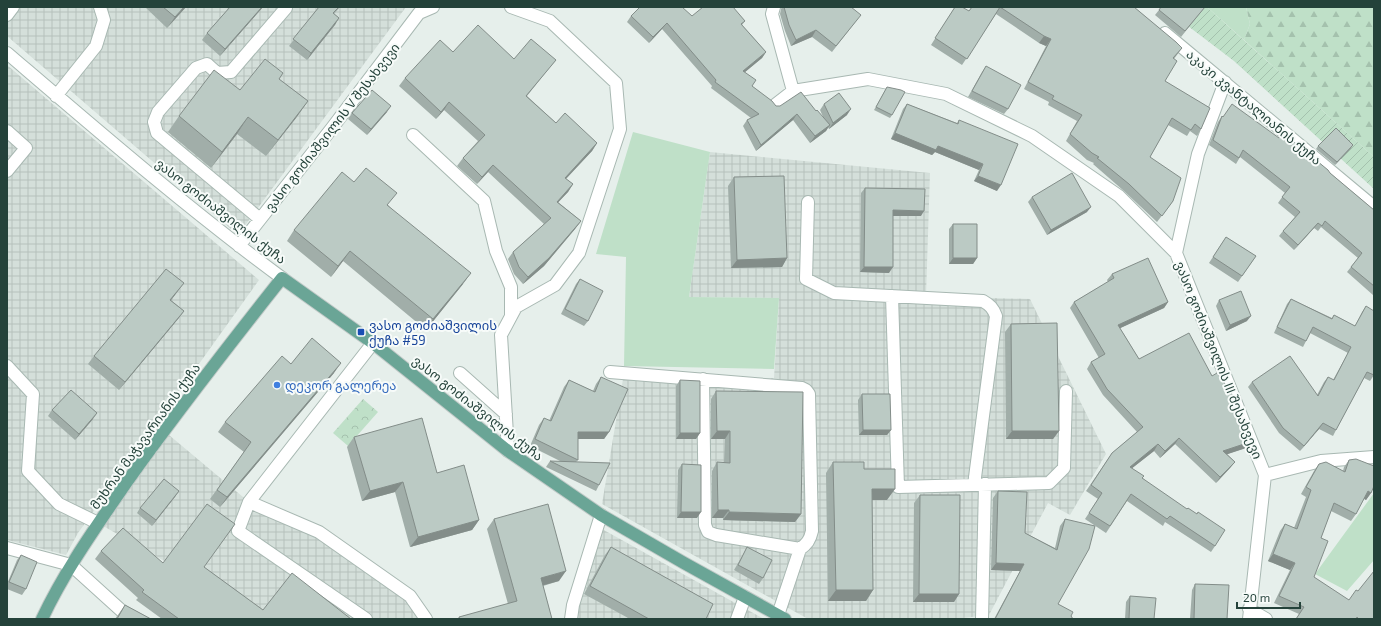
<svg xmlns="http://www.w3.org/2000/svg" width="1381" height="626" viewBox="0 0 1381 626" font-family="'Exo 2','Noto Sans Georgian',sans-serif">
<defs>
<pattern id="industrial-grid" width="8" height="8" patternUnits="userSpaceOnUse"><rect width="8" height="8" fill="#d4dfda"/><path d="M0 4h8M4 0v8" fill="none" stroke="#b6c1bc"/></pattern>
<pattern id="forest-firs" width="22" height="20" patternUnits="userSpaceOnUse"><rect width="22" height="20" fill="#bfe0c8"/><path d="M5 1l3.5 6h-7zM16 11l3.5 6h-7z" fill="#a4c1ad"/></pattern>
<pattern id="park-crowns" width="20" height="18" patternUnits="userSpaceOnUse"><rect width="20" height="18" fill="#bfe0c8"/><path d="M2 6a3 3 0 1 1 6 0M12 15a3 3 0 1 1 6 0" fill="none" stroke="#a4c1ad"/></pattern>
<pattern id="garden-furrows" width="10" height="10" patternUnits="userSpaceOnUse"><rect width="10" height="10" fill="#bfe0c8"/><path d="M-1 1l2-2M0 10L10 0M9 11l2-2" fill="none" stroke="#a4c1ad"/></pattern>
</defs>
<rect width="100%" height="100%" fill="#e6efeb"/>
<path fill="url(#industrial-grid)" d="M7,7h399l-168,228 -231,-199z
M7,65l252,215 -181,253 -12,22 -59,-15z
M710,152l220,21 -4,123 104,3 76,155 -36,61 -22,-12 -59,112 -35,4h-146l-206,-115 21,-125h80l71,-1 5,-80 -90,-1z
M163,430l86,72 70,30 91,64 16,23h-234l-19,-53 -75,-43z
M602,529l162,90h-188l2,-19z"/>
<path fill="#bfe0c8" d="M1207,7h39l4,17 -6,16z
M633,132l77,20 -21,145 90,1 -5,71 -150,-3 2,-109 -30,-3z
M1374,493v67l-27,31 -32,-17z"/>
<path fill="url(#forest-firs)" d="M1246,7h128v150l-130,-117 6,-16z"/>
<path fill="url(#park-crowns)" d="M363,399l15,13 -30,34 -15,-13z"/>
<path fill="url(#garden-furrows)" d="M1163,7h44l167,150v32l-140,-128z"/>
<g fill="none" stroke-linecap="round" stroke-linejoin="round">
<g stroke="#a8b8b2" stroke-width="14">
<path id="minor" d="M774,7l-2,7 21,77
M7,15l6,-8
M1165,33l209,174
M7,53c90,77 180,155 275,225
M1225,82l-27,72 -22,99 89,222 -16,144
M56,96l40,-50 8,-26 -4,-13
M775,105l18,-14 75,-12 78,15 86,42 87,60 57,57
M7,131l19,17 -19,23
M413,135l71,66 12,50 15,36v28
M808,202l-2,77 28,14 149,8c7,4 10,7 13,15l-22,169
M260,219l-103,-86 -3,-11 4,-10 38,-44 11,-4 10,9 14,-1 55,-64
M239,246l93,-118 87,-115 14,-6
M892,296l6,191 151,-4 15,-15 2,-77
M373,343l-124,159 70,30 91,64 16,23
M7,366l26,28 -5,77 31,33 39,19
M610,372l192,16 4,2 3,4 3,137c-2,9 -5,13 -12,18
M460,373l46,41
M703,379l2,146 3,7 8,3 84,14 -22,66
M508,451l-7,-116 15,-28 39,-22 24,-32 41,-124 -4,-46 -66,-62 -39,-14
M1265,475l56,-14 53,-4
M249,502l-11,29 128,88
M7,548l64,17 53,48
M1249,609l17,10
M571,619l2,-14 28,-90
M737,619l8,-22
M982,619l3,-135"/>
</g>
<g stroke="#c2cac8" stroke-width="14">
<path id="major" d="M42,619c23,-49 54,-92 84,-136 50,-70 103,-138 156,-205l91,65 135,108 93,64 83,48 101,56"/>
</g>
<use href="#minor" stroke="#fff" stroke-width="12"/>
<use href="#major" stroke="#6aa596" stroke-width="12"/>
</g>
<path fill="#a1aea9" d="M145,7h41l-19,21z
M230,7h33l-43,49 -18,-16 5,-7z
M319,7h21l-6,7 5,4 -32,42 -18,-14z
M782,7h69l5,14 -24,31 -20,-15 -21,9 -6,-15 -5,-17 1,-5z
M955,7l14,4 3,-4h162l48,41 -8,11 -9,22 36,48 -4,7 -7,-5 -3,5 -19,-11 -18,32 23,44 -16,21 -33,-31 -31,-27 1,-1 -7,-3 -21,-19 11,-20 -29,-16 1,-3 -25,-13 22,-43 -7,-3 -43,-29 -34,51 -31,-20z
M1205,7l-24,30 -26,-22 4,-5z
M631,16h61l53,5 -3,4 24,27 -4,6 -17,14 7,14 24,20 40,5 8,8 -4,-9 4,-6 23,11 -18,14 -1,-2 -2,4 -16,12 -17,-23 -37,31 -13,-25 4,-6 4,-2 -40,-30 1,-2 -50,-57 -13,14 -22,-21z
M453,52l61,7 42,1 -6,7 -23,29 29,27 41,20 -5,8 -26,28 7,5 -5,8 -10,10 23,19 -6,8 -31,37 -21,18 -9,-10 -6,-15 5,-7 31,-28 -56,-52 -11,12 -20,-18 6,-8 15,-17 -34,-31 -8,9 -37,-33 6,-8z
M986,66l22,43 -4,5 -36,-17 14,-25z
M283,73l-4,6 29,22 -12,17 -30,38 -29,-22 -26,34 -43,-36 11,-16z
M887,87l5,28 -2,3 -16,-8z
M907,104l50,19 2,-3 38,71 -23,-10 5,-11 -44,-18 -3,3 -41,-16 12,-30z
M387,112l-20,23 -19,-16 4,-6z
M1222,116l57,22 51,35 44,37v84l-1,1 -26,-23 11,-14 -37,-31 -3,4 -4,-3 -20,22 -15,-14 4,-5 12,-14 -17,-14 7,-10 -45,-36 -4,7 -27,-19 9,-23z
M1318,146l33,2 -16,17 -19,-16z
M734,177l53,81 -5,9 -51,1 -3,-82z
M354,182l34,23 75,79 -37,46 -83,-69 -12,16 -44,-36 7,-11z
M865,188l56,28h-28l-4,57 -29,-1 1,-79z
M1032,197l55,15 -40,23 -19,-33z
M953,224l24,34 -4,6h-24v-35z
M1226,237l30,19 -18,26 -29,-19z
M1112,274l56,28 -4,6 -44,20 19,31 107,89 -19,6 8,8 -5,6 -14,15 -41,-39 -15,14 -6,-7 -22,17 83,78 -4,6 -46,-30 -2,4 -36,-25 -21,32 -21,-14 13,-20 -12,-8 26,-38 25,-21 -34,-37 -16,-26 4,-7 8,-4 -29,-50 4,-6 34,-20 -1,-2z
M580,279l8,42 -4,5 -23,-12 15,-30z
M178,291l-7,9 13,11 -6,8 -59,71 -31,-26 6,-8z
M1291,299l41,19 2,-3 21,11 7,-14 4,-6 8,69 -4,6 -6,-3 -28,52 -3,6 -14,-7 -19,22 -21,-18 -31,-46 4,-5 65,13 7,-13 4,-5 5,3 15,-27 -38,-20 -7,14 -29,-14 13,-29z
M1219,300l28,21 -21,10 -10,-25z
M1011,324l48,107 -6,8h-47l-1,-107z
M291,364l43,9 -114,134 -10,-8 34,-47 -26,-20 7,-10z
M601,377l8,55 -5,7h-26v21l-2,2 23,23 -3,6 -50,-24 4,-6 12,1 -32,-16 9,-21 5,-7 5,3 15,-34 5,-7 24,11 3,-7z
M680,380l20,53 -4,6h-20v-53z
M716,391l85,123 -6,8 -72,-2v-2h-11v-47l5,-9 7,1 1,-24h-14v-40z
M862,394l29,36 -4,5h-28l-1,-35z
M52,410l41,9 -18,21 -27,-24z
M354,437l83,36 42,47 -7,10 -62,17 -15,-55 -33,9 -15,-54z
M1349,460l22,33 -5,7 -2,-1 -8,15 -5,7 -20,-10 -10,27 -7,39 60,42h-78l3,-5 -25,-11 16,-33 -22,-9 12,-30 5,-7 9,4 12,-31 -5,-3 13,-23 5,-7 24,7 1,-4z
M833,462l31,7 23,31h-15l1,90 -7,11h-38l-2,-128z
M682,464l15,54h-20l1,-48z
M179,491l-27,35 -15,-13 3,-5z
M998,491l27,42 30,15 5,-22 5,-7 -7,85 13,12 2,3h-79l26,-48 -29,-1 2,-72z
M920,495l39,99 -5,8h-41l1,-99z
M494,519l65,62 -16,5 9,33h-95l2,-2 49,-13 -21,-75z
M611,547l95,72h-76l-46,-25 21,-39z
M747,547l16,31 -4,6 -25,-14 10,-17z
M101,551l62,12 41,4 59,43 88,9h-189l-26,-19 2,-2 -43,-39z
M21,555l5,34 -4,6 -15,-6v-5l10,-24z
M1195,584l32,35h-37l2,-29z
M1130,596l24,23h-29l1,-17z
M125,605l26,14h-36z"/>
<path fill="#838d89" d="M184,7h2l-19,21 8,-11z
M262,7h1l-43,49 5,-7z
M339,18l-4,7 -28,35 4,-7z
M667,23l-5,6 -13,14 4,-6z
M816,30l-4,7 -21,9 5,-6z
M1044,36l7,3 -5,7 -7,-3z
M766,52l-4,6 -23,19 4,-6z
M308,101l-12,17 -30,38 12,-16z
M449,102l-5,8 -8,9 5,-7z
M391,106l-4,6 -20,23 4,-6z
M851,109l-4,6 -18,14 4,-6z
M797,114l-4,6 -37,31 5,-6z
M248,117l-11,17 -26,34 11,-16z
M830,125l-4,6 -16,12 5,-7z
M895,133l43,13 45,18 -4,6 -44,-18 -3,3 -41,-16z
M597,143l-5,8 -32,34 5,-7z
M1353,145l-2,3 -16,17 2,-3z
M493,165l-5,7 -11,12 5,-7z
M978,176l23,9 -4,6 -23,-10z
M573,184l-5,8 -16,17 5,-7z
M1091,207l-4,5 -40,23 4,-5z
M893,210l31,1 -3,5h-31z
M581,221l-6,8 -31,37 -21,18 5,-7z
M1318,223l-4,5 -20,22 4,-5z
M350,251l-7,10 -12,16 7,-11z
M787,258l-5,9 -51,1 6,-8z
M953,258h24l-4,6h-24z
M864,267h29l-4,6 -29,-1z
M471,273l-8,11 -37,46 7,-11z
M184,283l-6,8 -13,17 5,-8z
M1168,302l-4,6 -50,23 4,-6z
M184,311l-6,8 -59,71 6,-8z
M1251,316l-4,5 -21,10 4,-6z
M341,363l-7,10 -114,134 7,-10z
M97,413l-4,6 -18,21 4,-6z
M1323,423l-4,6 -19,22 4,-5z
M863,430h28l-4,5h-28z
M717,431h13l-5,8h-14z
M1012,431h47l-6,8h-47z
M578,432h31l-5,7h-31z
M680,433h20l-4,6h-20z
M1179,438l-4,6 -15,14 5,-7z
M1250,442l-4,6 -27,9 4,-6z
M1158,444l-4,7 -28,22 4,-6z
M1235,462l-5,6 -14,15 4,-6z
M403,482l-8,10 -33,9 8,-10z
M872,489h23l-8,11h-23z
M179,491l-4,6 -23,29 4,-6z
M1368,491l3,2 -5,7 -3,-2z
M718,510h11l-6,8h-11z
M681,512h20l-4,6h-20z
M729,512l72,2 -6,8 -72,-2z
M479,520l-7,10 -62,17 8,-10z
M1273,554l22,9 -5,7 -22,-9z
M996,563l28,1 -4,7 -29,-1z
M566,571l-7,10 -26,7 8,-10z
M836,590h37l-7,11h-38z
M919,594h40l-5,8h-41z"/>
<path fill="#bbcac4" stroke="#838d89" d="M163,7h21l-9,10z
M230,7h32l-37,42 -18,-16z
M319,7h20l-6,6 6,5 -28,35 -18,-14z
M640,7h42l10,9 11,-9h30l12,14 -4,3 25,28 -23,19 13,9 -4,6 20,15 4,5h4l21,-14 15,19 1,-1 13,15 -15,11 -18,-22 -36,31 -14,-25 12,-6 -44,-32 1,-2 -49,-57 -14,14 -22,-21z
M784,7h67l10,8 -25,31 -20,-16 -20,10 -7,-15z
M955,7h7l7,4 3,-4h162l42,35 6,6 -9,10 4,3 -12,20 45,27 -9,21 -6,-5 -4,6 -19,-12 -22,39 31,21 -8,23 -11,15 -33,-32 -32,-26 2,-1 -7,-4 -22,-19 12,-19 -30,-16 2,-3 -26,-14 23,-43 -7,-3 -44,-29 -33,52 -32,-21z
M1161,7h44l-20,24 -26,-21z
M478,25l36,34 17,-20 25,21 -30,36 30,27 9,-10 32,30 -32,35 8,6 -16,18 24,19 -32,37 -21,19 -9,-10 -6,-15 38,-34 -58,-53 -11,12 -19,-19 22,-23 -36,-33 -8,10 -36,-34 35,-38 13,12z
M265,59l18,14 -4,6 29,22 -30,39 -30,-23 -26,35 -43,-36 35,-46 26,20z
M986,66l35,19 -13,24 -36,-18z
M887,87l14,3 4,2 -13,23 -16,-8z
M372,90l19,16 -20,23 -19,-16z
M839,93l12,16 -18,14 -9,-19z
M907,104l51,20 1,-4 59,24 -17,41 -23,-9 5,-12 -45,-18 -2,4 -41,-17z
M1232,104l47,34 4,-5 45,37 2,3 44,37v76l-23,-19 11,-14 -37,-32 -3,5 -4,-3 -20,22 -15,-14 17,-19 -18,-15 8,-10 -47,-37 -4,8 -26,-18 9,-24 1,1z
M1336,128l17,17 -16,17 -19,-16z
M366,168l31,25 -10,12 84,68 -38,46 -83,-68 -12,15 -44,-36 48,-58 12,10z
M1072,173l19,34 -40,23 -19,-33z
M784,176l3,82 -50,2 -3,-83z
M865,188l60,1 -1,22 -31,-1v57h-29z
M953,224h24v34h-24z
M1226,237l30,19 -14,20 -29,-19z
M1148,258l20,44 -50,23 21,34 50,-26 23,43 5,-3 14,19 19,50 -27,9 12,11 -15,15 -41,-39 -14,13 -7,-7 -28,23 14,9 -2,2 45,31 1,-1 9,6 1,-2 27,18 -10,16 -45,-30 -3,3 -36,-25 -21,32 -21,-13 13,-20 -11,-8 21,-32 31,-26 -36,-38 -16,-27 14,-8 -31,-52 40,-24 -2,-4z
M166,269l18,14 -14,17 14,11 -59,71 -31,-26z
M580,279l23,12 -15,30 -23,-12z
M1241,291l10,25 -21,9 -11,-25z
M1291,299l41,20 2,-4 21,11 11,-20 8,5v64l-7,-3 -31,58 -13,-7 -19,23 -21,-18 -31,-46 38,-26 28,40 10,-19 6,3 17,-33 -38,-20 -7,14 -29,-14z
M1057,323l2,108h-47l-1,-107z
M312,338l29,25 -114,134 -10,-7 34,-48 -26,-20 57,-66 9,8z
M601,377l27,12 -19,43h-31v28l-43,-21 9,-21 7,3 18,-41 26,12z
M680,380l20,1v52h-20z
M71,390l26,23 -18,21 -27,-24z
M716,391l87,1 -2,122 -72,-2v-2h-11l-1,-48 13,1v-32h-13z
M862,394h28l1,36h-28z
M422,418l15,55 27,-8 15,55 -61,17 -15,-55 -33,9 -16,-54z
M1356,459l18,7v20l-3,7 -3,-2 -12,23 -22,-11 -13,35 7,3 -14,36 35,23 7,-10 2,1 16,-20v48h-15l-2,-2 -1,2h-60l8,-12 -25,-11 16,-33 -22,-9 12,-30 12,5 14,-39 -5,-3 13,-23 7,-2 19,10 4,-12z
M550,461l60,2 -11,22z
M833,462h31v7h31v20h-23l1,101h-37z
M682,464l19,1v47h-20z
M164,479l15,12 -23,29 -16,-12z
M998,491l29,1 -2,41 32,17 8,-31 30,7 -6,23 -31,55 15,8 -2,4 2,3h-78l29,-55 -28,-1z
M920,495h40l-1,99h-40z
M207,504l28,20 -31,43 59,43 29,-37 59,46h-172l-37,-27 2,-2 -43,-39 22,-23 40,35z
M548,504l18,67 -25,7 11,41h-92l-1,-2 58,-16 -23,-82z
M611,547l102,57 -7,15h-57l-59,-33z
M747,547l25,13 -9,18 -25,-13z
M21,555l16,7 -11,27 -17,-7z
M1195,584l34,1 -2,34h-33z
M1130,596l26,2 -2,21h-25z
M125,605l26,14h-34z"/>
<rect fill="#1a4fb4" stroke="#f7fbf9" stroke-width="1.5" x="357" y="328" width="8" height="8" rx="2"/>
<circle fill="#3f7fe0" stroke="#f7fbf9" stroke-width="1.5" cx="277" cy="385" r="4"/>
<g text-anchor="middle" stroke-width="4" stroke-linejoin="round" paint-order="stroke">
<g font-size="13" fill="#24423a" stroke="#f7fbf9">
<text transform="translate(1254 107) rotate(40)" y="5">აკაკი კვანტალიანის ქუჩა</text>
<text transform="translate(332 127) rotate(-52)" y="5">ვასო გოძიაშვილის V შესახვევი</text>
<text transform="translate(221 211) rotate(38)" y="5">ვასო გოძიაშვილის ქუჩა</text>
<text transform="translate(1219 360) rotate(68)" y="5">ვასო გოძიაშვილის III შესახვევი</text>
<text transform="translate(478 408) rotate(38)" y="5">ვასო გოძიაშვილის ქუჩა</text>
<text transform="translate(145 436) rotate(-54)" y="5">მუხრან მაჭავარიანის ქუჩა</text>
</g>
<g font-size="13" fill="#164399" stroke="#f7fbf9" text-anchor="start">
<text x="369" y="330">ვასო გოძიაშვილის<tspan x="369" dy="15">ქუჩა #59</tspan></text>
</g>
<g font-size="13" fill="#366cbe" stroke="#f7fbf9" text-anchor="start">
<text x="285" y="390">დეკორ გალერეა</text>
</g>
</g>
<rect width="1381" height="626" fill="none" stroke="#24423a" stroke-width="16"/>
<path d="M1237 602v6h63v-6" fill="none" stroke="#24423a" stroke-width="2"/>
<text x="1243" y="602" font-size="12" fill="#24423a" stroke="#f7fbf9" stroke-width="3" paint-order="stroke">20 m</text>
</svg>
